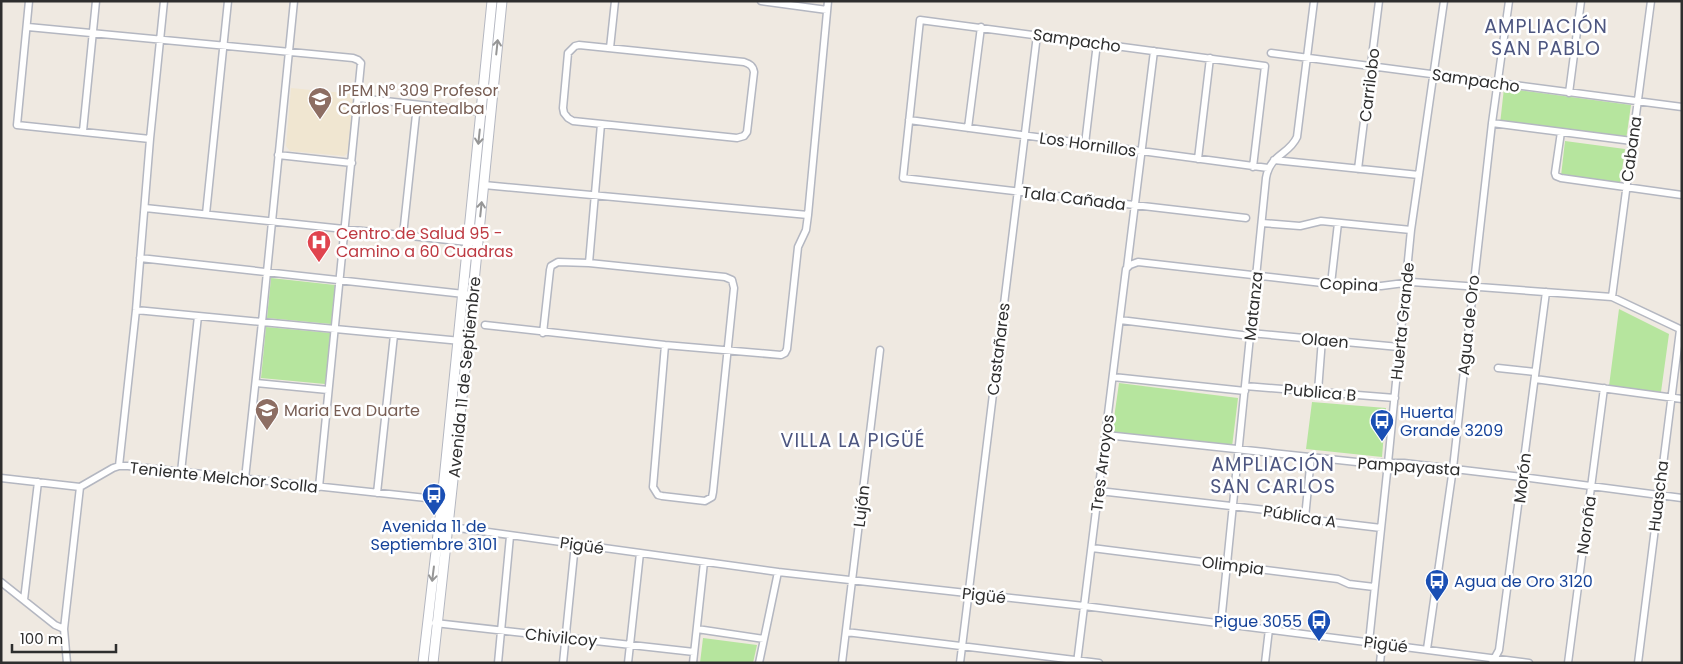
<svg xmlns="http://www.w3.org/2000/svg" width="1683" height="664" viewBox="0 0 1683 664" font-family="Poppins,sans-serif">
<rect width="100%" height="100%" fill="#efe9e1"/>
<path fill="#f0e6d1" d="M291,88l63,6 -5,58 -5,4 -54,-5 -4,-5z"/>
<path fill="#b6e59e" d="M1504,88l127,17 -5,35 -126,-16z
M1565,141l60,8 -5,35 -59,-8z
M271,278l64,7 -4,39 -64,-6z
M1619,309l50,25 -8,58 -52,-6z
M266,327l65,6 -6,51 -64,-6z
M1119,383l119,15 -6,49 -120,-15z
M1312,402l74,6 -4,49 -76,-8z
M703,638l54,7 -4,18h-53z"/>
<g fill="none" stroke-linecap="round" stroke-linejoin="round">
<g stroke="#b4b7c1" stroke-width="9">
<path id="minor" d="M29,1l-12,124 133,14
M761,1l66,9
M28,27l325,31 5,2 3,3 -42,424
M579,45l165,17c6,2 9,4 10,10l-7,60 -3,4 -7,2 -164,-17 -5,-3 -4,-5 -1,-5 5,-55 7,-7z
M610,48l5,-47
M1271,53l411,54
M1569,93l12,-92
M358,98l126,14
M909,120l359,48
M1492,123l140,18
M968,128l13,-101
M83,131l13,-130
M1561,132l-6,41 1,3 5,2 121,17
M1085,144l12,-101
M278,155l74,8
M1198,159l12,-101
M1274,160l145,15
M1358,169l21,-168
M484,185l324,30 20,-214
M145,208l332,35
M206,214l22,-213
M1246,218l-343,-40 17,-158 345,46 -12,101
M1262,223l38,3 21,-5 90,9
M403,235l14,-130
M140,258l333,37
M589,263l12,-139
M1127,268l27,-217
M1331,284l7,-61
M1612,297l39,-296
M136,310l325,31
M1120,320l130,16
M485,325l180,20 116,10 4,-2 2,-4 11,-102 8,-17 2,-15
M543,333l7,-63 1,-4 7,-4 31,1 136,14 7,3 2,8 -21,204 -1,5 -7,4 -43,-5 -4,-1 -5,-8 12,-142
M1250,333l149,14
M1498,368l37,4
M1113,377l132,14
M1535,379l147,20
M256,383l72,7
M1245,386l150,12
M1318,391l4,-52
M1106,435l260,28h38l118,14 160,21
M119,466l17,-156 14,-171 14,-138
M181,472l17,-156
M1,478l79,9 33,-19 6,-2h9l317,34
M245,479l17,-157 32,-321
M1099,491l167,19 15,6 100,12
M377,493l17,-158
M1305,518l6,-61
M444,526l334,46 306,34 445,57
M1092,548l246,31 11,5 25,3
M1,582l54,43 9,4
M24,600l14,-118
M435,623l259,29
M1221,623l45,-445c4,-24 23,-23 31,-41l17,-136
M697,629l67,10
M846,632l253,31
M1369,642l19,-179 23,-233 33,-229
M1427,649l26,-181 39,-345 17,-122
M67,663l-3,-34 16,-142
M498,663l12,-127
M563,663l12,-119
M628,663l12,-110
M693,663l11,-101
M759,663l19,-91
M842,663l38,-313
M960,663l77,-628
M1077,663l49,-394 4,-4 8,-3 193,22 50,2 31,-4 200,15 70,33
M1265,663l4,-34
M1380,663l2,-19
M1492,663l7,-13 47,-358
M1568,663l36,-275
M1638,663l42,-333"/>
</g>
<g stroke="#b4b7c1" stroke-width="11">
<path id="secondary" d="M423,663l19,-163 50,-499
M433,663l35,-321 34,-341"/>
</g>
<use href="#minor" stroke="#fff" stroke-width="6"/>
<use href="#secondary" stroke="#fff" stroke-width="9"/>
</g>
<defs><path id="oneway-shaft" d="M-6 0H5M1.5-3L5.5 0L1.5 3" fill="none" stroke-width="1.6" stroke-linecap="round" stroke-linejoin="round" transform="scale(1.25)"/></defs>
<g stroke="#969696">
<use href="#oneway-shaft" transform="translate(497 47) rotate(-84)"/>
<use href="#oneway-shaft" transform="translate(479 137) rotate(96)"/>
<use href="#oneway-shaft" transform="translate(481 209) rotate(-84)"/>
<use href="#oneway-shaft" transform="translate(433 574) rotate(97)"/>
</g>
<defs>
<g id="school-pin" transform="scale(1.25)"><path d="M0 17L-7.5 6A9.5 9.5 0 1 1 7.5 6Z" fill="#8d6e63" stroke="#fff"/><path d="M0-5L7-2L0 1L-7-2ZM-4 1L0 2.5L4 1V4Q0 6-4 4Z" fill="#fff"/></g>
<g id="hospital-pin" transform="scale(1.25)"><path d="M0 17L-7.5 6A9.5 9.5 0 1 1 7.5 6Z" fill="#e0444e" stroke="#fff"/><path d="M-5-5h3v3.5h4V-5h3V5h-3V1.5h-4V5h-3Z" fill="#fff"/></g>
<g id="bus-pin" transform="scale(1.25)"><path d="M0 17L-7.5 6A9.5 9.5 0 1 1 7.5 6Z" fill="#1a4fb4" stroke="#fff"/><path d="M-5-6H5V4H4V6H2V4H-2V6H-4V4H-5ZM-3.5-4V0h7V-4ZM-3.5 1.2v1.5H-2V1.2ZM2 1.2v1.5H3.5V1.2Z" fill="#fff"/></g>
</defs>
<g fill-rule="evenodd">
<use href="#school-pin" x="320" y="99"/>
<use href="#hospital-pin" x="319" y="242"/>
<use href="#school-pin" x="267" y="410"/>
<use href="#bus-pin" x="1382" y="421"/>
<use href="#bus-pin" x="434" y="495"/>
<use href="#bus-pin" x="1437" y="581"/>
<use href="#bus-pin" x="1319" y="621"/>
</g>
<g text-anchor="middle" stroke-width="5" stroke-linejoin="round" paint-order="stroke">
<g font-size="16" fill="#2e2e2e" stroke="#fff">
<text transform="translate(1077 40) rotate(8)" y="6">Sampacho</text>
<text transform="translate(1476 80) rotate(8)" y="6">Sampacho</text>
<text transform="translate(1369 85) rotate(-83)" y="6">Carrilobo</text>
<text transform="translate(1088 144) rotate(8)" y="6">Los Hornillos</text>
<text transform="translate(1631 149) rotate(-82)" y="6">Cabana</text>
<text transform="translate(1074 198) rotate(7)" y="6">Tala Cañada</text>
<text transform="translate(1349 284) rotate(2)" y="6">Copina</text>
<text transform="translate(1253 306) rotate(-84)" y="6">Matanza</text>
<text transform="translate(1402 321) rotate(-84)" y="6">Huerta Grande</text>
<text transform="translate(1468 325) rotate(-84)" y="6">Agua de Oro</text>
<text transform="translate(1325 340) rotate(5)" y="6">Olaen</text>
<text transform="translate(998 349) rotate(-83)" y="6">Castañares</text>
<text transform="translate(464 377) rotate(-84)" y="6">Avenida 11 de Septiembre</text>
<text transform="translate(1320 392) rotate(5)" y="6">Publica B</text>
<text transform="translate(1102 463) rotate(-83)" y="6">Tres Arroyos</text>
<text transform="translate(1409 466) rotate(4)" y="6">Pampayasta</text>
<text transform="translate(224 477) rotate(6)" y="6">Teniente Melchor Scolla</text>
<text transform="translate(1522 478) rotate(-83)" y="6">Morón</text>
<text transform="translate(1658 496) rotate(-83)" y="6">Huascha</text>
<text transform="translate(861 506) rotate(-83)" y="6">Luján</text>
<text transform="translate(1300 516) rotate(9)" y="6">Pública A</text>
<text transform="translate(1586 525) rotate(-82)" y="6">Noroña</text>
<text transform="translate(582 545) rotate(8)" y="6">Pigüé</text>
<text transform="translate(1233 565) rotate(7)" y="6">Olimpia</text>
<text transform="translate(984 595) rotate(6)" y="6">Pigüé</text>
<text transform="translate(561 637) rotate(6)" y="6">Chivilcoy</text>
<text transform="translate(1386 644) rotate(7)" y="6">Pigüé</text>
</g>
<g font-size="16" fill="#785e54" stroke="#fff" text-anchor="start">
<text x="338" y="96">IPEM N° 309 Profesor<tspan x="338" dy="18">Carlos Fuentealba</tspan></text>
<text x="284" y="416">Maria Eva Duarte</text>
</g>
<g font-size="16" fill="#be3a42" stroke="#fff" text-anchor="start">
<text x="336" y="239">Centro de Salud 95 -<tspan x="336" dy="18">Camino a 60 Cuadras</tspan></text>
</g>
<g font-size="16" fill="#164399" stroke="#fff" text-anchor="start">
<text x="1400" y="418">Huerta<tspan x="1400" dy="18">Grande 3209</tspan></text>
<text x="434" y="532" text-anchor="middle">Avenida 11 de<tspan x="434" dy="18">Septiembre 3101</tspan></text>
<text x="1454" y="587">Agua de Oro 3120</text>
<text x="1302" y="627" text-anchor="end">Pigue 3055</text>
</g>
<g font-size="19" letter-spacing="1" fill="#4d5680" stroke="#fff">
<text x="1546" y="33">AMPLIACIÓN<tspan x="1546" dy="22">SAN PABLO</tspan></text>
<text x="853" y="447">VILLA LA PIGÜÉ</text>
<text x="1273" y="471">AMPLIACIÓN<tspan x="1273" dy="22">SAN CARLOS</tspan></text>
</g>
</g>
<rect width="1683" height="664" fill="none" stroke="#2e2e2e" stroke-width="5"/>
<path d="M12 644v8h104v-8" fill="none" stroke="#2e2e2e" stroke-width="2.5"/>
<text x="20" y="644" font-size="15" fill="#2e2e2e" stroke="#ffffff" stroke-width="4" paint-order="stroke">100 m</text>
</svg>
